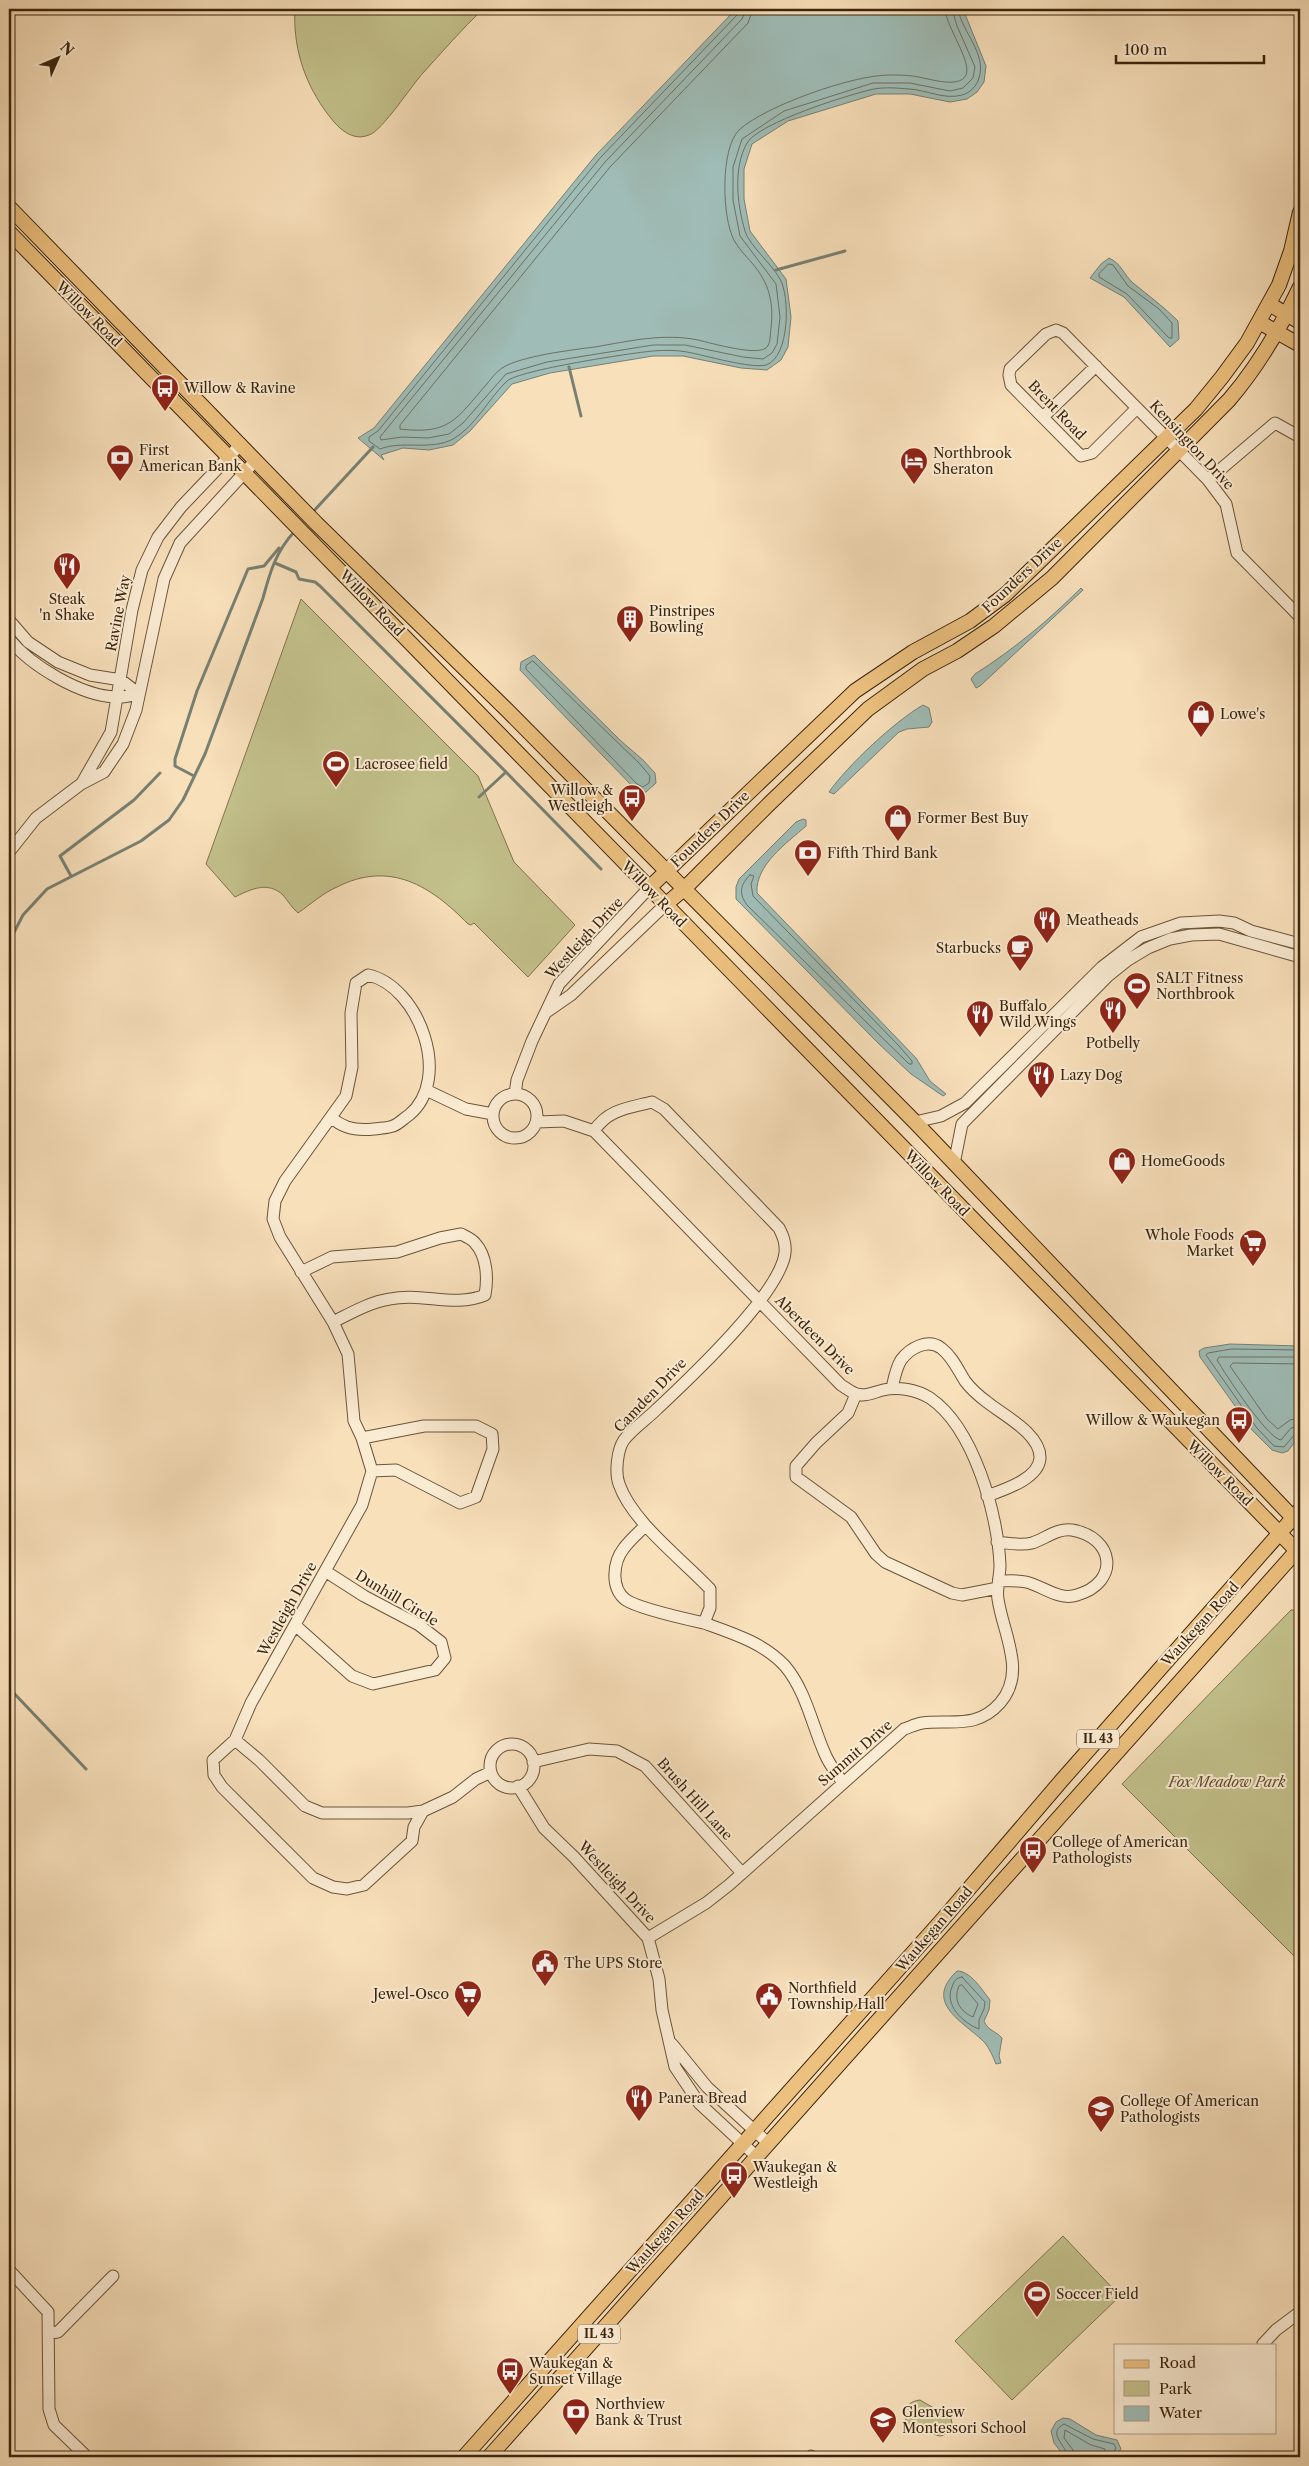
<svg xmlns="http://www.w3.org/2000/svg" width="1309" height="2466" viewBox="0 0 1309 2466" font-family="'Libre Caslon Text',serif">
<rect width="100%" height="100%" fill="#f8e0bb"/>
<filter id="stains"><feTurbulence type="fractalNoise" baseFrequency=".004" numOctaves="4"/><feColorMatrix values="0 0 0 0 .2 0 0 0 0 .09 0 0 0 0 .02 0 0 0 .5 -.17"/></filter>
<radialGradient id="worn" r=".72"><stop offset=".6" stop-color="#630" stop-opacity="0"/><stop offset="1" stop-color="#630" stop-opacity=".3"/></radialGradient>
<path fill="#c3c18c" stroke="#80734c" d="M295,9h188c-21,20 -40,42 -60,64 -11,12 -41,58 -54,62 -20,8 -35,-12 -45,-26 -21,-30 -31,-64 -29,-100z
M301,599l177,177 36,86 61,63 -47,52 -54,-54 -3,2 -3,-1c-37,-38 -78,-64 -131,-37 -14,6 -26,17 -39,26 -6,-5 -10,-12 -15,-18 -15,-14 -32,-6 -48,2l-29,-33z
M1291,1610h9v352l-178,-178z
M1063,2236l57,60 -108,104 -57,-59z
M920,2400l31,18 1,6c-12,20 -12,9 -28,8 -5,0 -9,1 -13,0 -8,-13 -10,-30 9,-32z"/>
<path fill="#9fbcb6" stroke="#778072" d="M736,9h227l23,57 -2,16 -7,10 -10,7 -17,3 -40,-8h-34l-88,27 -36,23 -8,25v30l6,32 36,48 5,38 -3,30 -7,13 -14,10 -26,-2 -58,-12h-30l-103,17 -38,11 -42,47 -17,14 -24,5 -26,-2 -22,7 3,5 -26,-22 16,-10 222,-273z
M1109,258c12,5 15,17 24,25 16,13 31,24 45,38l1,18 -9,8 -46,-50 -34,-19 11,-14z
M1081,588l2,2 -103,96 -4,2 -5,-9 4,-5c39,-25 73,-53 106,-86z
M534,655l87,86 22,19 12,13 1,10 -10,9 -4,1 -8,-5 -114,-118 1,-8z
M923,705l6,3 3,14 -3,5 -22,2 -8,3 -65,62 -5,-2c19,-27 65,-70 94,-87z
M803,819l3,1v6c-19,17 -51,39 -49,67l159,165 14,23 16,13 -3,2 -32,-22 -33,-31 -142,-144v-12l3,-8 57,-57z
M1230,1344l70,2v89l-12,16 -6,2 -10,-3 -19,-19 -53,-74 -1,-6 5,-3z
M957,1971c14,0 25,19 33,29l-1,10 -5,11c4,10 12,10 18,17l-3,18 2,7 -5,1c-3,-7 -6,-15 -11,-21 -20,-21 -63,-39 -28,-72z
M1063,2418l7,1 26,16 21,5 4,9 -6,8h-50l-11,-14 -3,-12 5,-9z"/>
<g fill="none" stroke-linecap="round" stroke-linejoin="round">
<path stroke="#6e7061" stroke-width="1" d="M739,9l-1,5 -138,144 -222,273 -9,6v4l11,8c23,-9 51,2 73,-10 23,-13 35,-40 54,-58 13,-11 123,-28 146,-30 10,-1 24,-1 34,1 17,3 64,17 79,13 24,-8 24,-69 14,-86 -9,-16 -31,-34 -35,-48 -8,-27 -12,-63 2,-88 11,-20 103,-49 127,-54 10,-2 24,-1 35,0 18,1 35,11 53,6 8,-2 15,-9 17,-17 8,-24 -17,-46 -21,-69
M746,9l-4,10 -137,143 -225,275 1,3 21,-3 26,1 21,-4 14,-11 43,-49 41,-12 106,-17h32l58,12 20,2 9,-6 5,-9 3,-27 -4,-33 -36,-48 -7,-36v-33l9,-28 42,-28 89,-28h37l40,8 13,-3 10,-10 2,-11 -18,-41 -5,-17
M753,9l-5,14 -138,144 -210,258v4c50,6 56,-10 86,-44 5,-6 10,-13 16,-17 19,-12 69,-18 93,-21 34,-6 69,-14 103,-7 13,3 61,17 69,7 4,-5 3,-13 4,-19 3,-26 -2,-45 -19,-65 -6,-7 -14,-15 -18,-23 -12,-22 -14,-91 5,-110 26,-24 114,-55 150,-55 8,0 16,0 23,1 13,1 47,14 54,-1 6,-14 -20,-48 -21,-66
M1109,264l4,1 15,21 31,23 13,14v15h-3l-42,-44 -28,-17v-3z
M533,661l106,102 11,13 -1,7 -6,4 -6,-3 -111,-115v-3z
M750,875l4,1 -3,8 2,12 146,150 13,15v3h-3l-161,-158c-9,-11 -9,-20 2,-31z
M1300,1350l-69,-1 -23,4 -2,2 51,73 17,18 10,1 11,-13 5,-2
M1300,1357h-81l-2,3c8,14 51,79 64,80l10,-12 9,-2
M1300,1364l-67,-1 -3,3 37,53 11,10 12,-9 10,-2
M962,1977l23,25 -1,7 -5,11v9c-16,-6 -35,-24 -27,-42 2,-6 4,-9 10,-10z
M962,1985l16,19 -5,13c-14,-6 -20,-18 -14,-31z
M1068,2457c-1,-11 -22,-24 -4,-33l29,15 21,5 2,4 -5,9
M1075,2457l-2,-7 -9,-12 1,-8 26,15 14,4v8"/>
<path stroke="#778072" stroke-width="3" d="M776,270l69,-19
M569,367l12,49
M311,514l62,-67
M275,563l21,9 3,7 16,3 5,4 186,186 -27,25
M506,772l95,97
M194,776l-19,-10v-7l22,-68 51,-122 16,-3 15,-18
M71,876l-11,-20 74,-56 26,-27
M9,942l14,-27 24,-26 94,-48 28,-21 14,-20 22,-46 58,-156c7,-26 13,-47 32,-67
M9,1688l77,81"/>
<g stroke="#6b5438" stroke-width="13">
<path id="minor" d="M1137,408l-45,45 -11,3 -70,-71 -2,-10 1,-6 36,-35 10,-4 7,3 145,147 18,24 11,49 63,64
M1043,417l53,-51
M1208,480l67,-57 25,14
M9,620l19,22 30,20 32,13 31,5 18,14
M9,639c22,27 72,57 107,58 7,1 16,-2 23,-3
M82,783l29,-51 21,-122 10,-40 16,-33 23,-30 60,-63
M9,852l27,-34 45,-34 23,-12 19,-28 13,-34 28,-131 16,-36 76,-83
M548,1011l23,-16 94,-90
M426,1090l40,19 27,5
M493 1116a22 22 0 1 1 44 0a22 22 0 1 1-44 0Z
M515,1094l2,-14 15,-39 27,-57 90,-96
M332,1118c12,11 26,13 42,11 7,-1 14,-1 19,-3 6,-2 11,-8 16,-11 44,-36 10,-129 -41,-140l-12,8 -5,30 1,54 -6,29 -61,85 -10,20 -2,18 7,18 53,85 15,32 6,67 8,17 10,33 -10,34 -111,198 -16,37 -22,20 1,15 8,12 91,91 20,9 14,2 17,-4 48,-44 2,-14 9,-16 30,-14 23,-18 15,-7
M537,1122l27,-1 30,10 247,254c5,3 11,8 16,9 9,3 17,-2 26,-4 15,-4 34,0 47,8 44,30 68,117 70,167 0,12 -4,23 -2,34 5,35 29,73 2,104 -24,27 -49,16 -78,20 -6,1 -12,4 -18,6l-175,156 -23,18 -58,35
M915,1122l26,-6 24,-13 137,-136 39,-30 40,-14 38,-2 15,2 17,8 49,13
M594,1131c14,-22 35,-23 58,-29l12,7 115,119c4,8 7,15 6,25 -5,41 -96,126 -128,156 -10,10 -25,20 -33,31 -7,10 -9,33 -5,44 13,38 63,75 91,105v19l-6,15c28,10 60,20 81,43 21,25 27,59 40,88 4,10 12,20 18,29
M954,1164l8,-40 146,-148 20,-16 20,-12 22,-9 21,-4 28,-1 81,23
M301,1272l31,-15 65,-5 43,-14 21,-4c4,2 11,5 14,9 12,13 13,35 10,52 -30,13 -64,-3 -95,4 -20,3 -39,14 -57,23
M892,1388c2,-9 4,-20 9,-28 9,-12 27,-22 40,-12 11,8 17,22 24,33 6,8 14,15 22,21 16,13 54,32 53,56 -1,21 -37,32 -53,38
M856,1394l-8,19 -32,30 -20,23v11l55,40 25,37 9,8 67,31 10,2 36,-7
M362,1438l62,-12h52l16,8 1,15 -17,48 -16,6 -64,-33 -24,1
M645,1526c-7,7 -15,14 -21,22 -11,14 -14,40 2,52 14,9 60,19 78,23
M997,1542c11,1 24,4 35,1 13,-4 25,-15 40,-13 42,7 49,52 5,65 -18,6 -34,-9 -51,-13 -9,-2 -18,-1 -27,-1
M295,1625l57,51 21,8 62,-14 10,-12 -4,-16 -22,-17 -55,-29 -39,-25
M235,1740l24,20 46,46 17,7h86l15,-2
M490 1766a22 22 0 1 1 44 0a22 22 0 1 1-44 0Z
M533,1762l56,-13 28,2 28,15 97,107
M518,1786l26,42 30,29 74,81 11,41 3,31 13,57 24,36 58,54
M672,2044l35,43 62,57
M9,2270l39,42 1,97 5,16 33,32
M49,2333l9,-1 55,-56
M1263,2344l13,-14 24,-18
M811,2456l1,1"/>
</g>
<g stroke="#3c250c" stroke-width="16">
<path id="major" d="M9,207l307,316 192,188 407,411 385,403
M9,232l1291,1322
M1269,304l31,18
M1259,322l41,23
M649,888l206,-197 58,-39 57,-31 35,-26 191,-186 26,-32 25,-34 32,-58 12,-34 9,-39
M665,905l19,-16 86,-86 98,-94 55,-40 34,-18 37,-25 58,-48 177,-178c29,-34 52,-73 71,-113
M464,2457l479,-538 119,-139 238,-270
M489,2457c268,-305 542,-605 811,-910"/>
</g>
<use href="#minor" stroke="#faebd3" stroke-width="11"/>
<use href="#major" stroke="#ecc07e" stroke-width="14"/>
</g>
<defs>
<g id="bus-pin" transform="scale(1.4375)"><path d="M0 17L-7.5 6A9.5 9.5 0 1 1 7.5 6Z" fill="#8f2418" stroke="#faebd3"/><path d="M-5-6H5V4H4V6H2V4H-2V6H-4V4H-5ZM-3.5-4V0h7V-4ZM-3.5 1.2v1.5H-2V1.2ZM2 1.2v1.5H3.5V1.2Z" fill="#fff"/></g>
<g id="bank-pin" transform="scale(1.4375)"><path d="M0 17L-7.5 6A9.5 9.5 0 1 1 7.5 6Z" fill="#8f2418" stroke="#faebd3"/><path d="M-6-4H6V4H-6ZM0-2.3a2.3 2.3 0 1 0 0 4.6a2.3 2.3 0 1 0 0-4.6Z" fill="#fff"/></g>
<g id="hotel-pin" transform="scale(1.4375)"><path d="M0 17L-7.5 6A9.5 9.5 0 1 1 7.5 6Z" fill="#8f2418" stroke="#faebd3"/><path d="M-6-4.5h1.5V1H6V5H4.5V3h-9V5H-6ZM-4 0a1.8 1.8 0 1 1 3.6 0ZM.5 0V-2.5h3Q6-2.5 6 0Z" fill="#fff"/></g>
<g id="restaurant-pin" transform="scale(1.4375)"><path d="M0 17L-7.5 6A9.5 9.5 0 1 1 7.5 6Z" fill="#8f2418" stroke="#faebd3"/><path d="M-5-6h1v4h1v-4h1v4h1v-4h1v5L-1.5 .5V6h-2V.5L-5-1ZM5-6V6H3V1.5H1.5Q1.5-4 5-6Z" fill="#fff"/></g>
<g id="building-pin" transform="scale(1.4375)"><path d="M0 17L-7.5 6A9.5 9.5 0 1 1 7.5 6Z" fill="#8f2418" stroke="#faebd3"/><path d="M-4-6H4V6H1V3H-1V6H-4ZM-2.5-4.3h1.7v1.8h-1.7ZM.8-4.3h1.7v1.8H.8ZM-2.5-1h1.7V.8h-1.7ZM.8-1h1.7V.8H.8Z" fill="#fff"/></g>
<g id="shop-pin" transform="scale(1.4375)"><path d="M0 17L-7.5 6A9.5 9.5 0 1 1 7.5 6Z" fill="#8f2418" stroke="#faebd3"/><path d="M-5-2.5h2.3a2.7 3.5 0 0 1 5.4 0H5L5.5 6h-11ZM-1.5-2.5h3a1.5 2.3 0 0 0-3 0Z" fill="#fff"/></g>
<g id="stadium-pin" transform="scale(1.4375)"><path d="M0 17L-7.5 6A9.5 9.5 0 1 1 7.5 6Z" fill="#8f2418" stroke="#faebd3"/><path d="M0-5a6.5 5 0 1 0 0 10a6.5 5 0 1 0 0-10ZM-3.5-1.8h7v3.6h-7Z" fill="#fff"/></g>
<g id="cafe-pin" transform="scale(1.4375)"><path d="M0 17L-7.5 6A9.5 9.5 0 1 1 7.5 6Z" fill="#8f2418" stroke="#faebd3"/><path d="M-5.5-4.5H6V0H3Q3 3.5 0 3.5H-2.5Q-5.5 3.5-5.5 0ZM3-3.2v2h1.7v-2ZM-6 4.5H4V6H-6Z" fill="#fff"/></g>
<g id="supermarket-pin" transform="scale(1.4375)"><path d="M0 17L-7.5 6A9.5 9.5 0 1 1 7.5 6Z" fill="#8f2418" stroke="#faebd3"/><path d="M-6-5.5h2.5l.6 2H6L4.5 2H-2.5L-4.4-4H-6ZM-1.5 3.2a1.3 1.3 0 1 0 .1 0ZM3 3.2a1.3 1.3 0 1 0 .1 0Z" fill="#fff"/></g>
<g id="civic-pin" transform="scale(1.4375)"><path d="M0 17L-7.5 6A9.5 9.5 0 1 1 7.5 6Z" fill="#8f2418" stroke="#faebd3"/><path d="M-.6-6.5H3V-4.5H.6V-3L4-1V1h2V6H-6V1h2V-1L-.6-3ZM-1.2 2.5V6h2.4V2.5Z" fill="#fff"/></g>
<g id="university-pin" transform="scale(1.4375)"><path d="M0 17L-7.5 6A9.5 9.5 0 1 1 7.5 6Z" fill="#8f2418" stroke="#faebd3"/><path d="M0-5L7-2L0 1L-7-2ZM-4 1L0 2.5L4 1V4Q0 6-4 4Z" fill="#fff"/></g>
<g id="school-pin" transform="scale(1.4375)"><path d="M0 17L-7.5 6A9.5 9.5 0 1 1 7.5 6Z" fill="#8f2418" stroke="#faebd3"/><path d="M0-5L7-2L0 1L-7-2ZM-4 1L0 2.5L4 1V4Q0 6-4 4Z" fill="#fff"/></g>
</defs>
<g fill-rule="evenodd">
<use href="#bus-pin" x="165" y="388"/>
<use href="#bank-pin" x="120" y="458"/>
<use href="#hotel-pin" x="914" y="461"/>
<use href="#restaurant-pin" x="67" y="566"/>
<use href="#building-pin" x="630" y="619"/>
<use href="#shop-pin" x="1201" y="714"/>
<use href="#stadium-pin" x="336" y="764"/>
<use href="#bus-pin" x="632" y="798"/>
<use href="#shop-pin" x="898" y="818"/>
<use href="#bank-pin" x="808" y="853"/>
<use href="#restaurant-pin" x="1047" y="920"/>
<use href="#cafe-pin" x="1020" y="948"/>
<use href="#stadium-pin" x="1137" y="986"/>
<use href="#restaurant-pin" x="1113" y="1010"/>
<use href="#restaurant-pin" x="980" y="1014"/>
<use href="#restaurant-pin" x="1041" y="1075"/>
<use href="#shop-pin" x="1122" y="1161"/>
<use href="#supermarket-pin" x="1253" y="1243"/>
<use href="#bus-pin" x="1239" y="1420"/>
<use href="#bus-pin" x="1033" y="1850"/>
<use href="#civic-pin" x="545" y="1963"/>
<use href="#supermarket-pin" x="468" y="1994"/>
<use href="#civic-pin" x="769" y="1996"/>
<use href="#restaurant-pin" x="639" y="2098"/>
<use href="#university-pin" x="1101" y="2109"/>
<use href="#bus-pin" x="734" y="2175"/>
<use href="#stadium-pin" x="1037" y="2294"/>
<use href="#bus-pin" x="510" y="2371"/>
<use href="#bank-pin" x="576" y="2412"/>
<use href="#school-pin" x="883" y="2420"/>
</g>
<g text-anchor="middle" stroke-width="4" stroke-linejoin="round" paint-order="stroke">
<g fill="#faebd3" stroke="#756048" stroke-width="1">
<rect x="1077" y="1729.5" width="42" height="19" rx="4"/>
<rect x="578" y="2324.5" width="42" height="19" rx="4"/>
</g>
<g font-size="12" font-weight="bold" fill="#3c250c">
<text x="1098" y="1743">IL 43</text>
<text x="599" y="2338">IL 43</text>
</g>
<g font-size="14" fill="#3c250c" stroke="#faebd3">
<text transform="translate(89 314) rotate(45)" y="5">Willow Road</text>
<text transform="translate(1057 410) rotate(46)" y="5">Brent Road</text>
<text transform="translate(1192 445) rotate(47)" y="5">Kensington Drive</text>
<text transform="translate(1022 575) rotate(-43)" y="5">Founders Drive</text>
<text transform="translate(372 603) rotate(46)" y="5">Willow Road</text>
<text transform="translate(118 613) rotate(-79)" y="5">Ravine Way</text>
<text transform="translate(710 829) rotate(-44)" y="5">Founders Drive</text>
<text transform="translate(654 894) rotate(46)" y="5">Willow Road</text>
<text transform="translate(584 938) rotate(-47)" y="5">Westleigh Drive</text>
<text transform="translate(937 1183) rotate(46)" y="5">Willow Road</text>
<text transform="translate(815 1335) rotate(45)" y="5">Aberdeen Drive</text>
<text transform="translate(650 1395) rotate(-46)" y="5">Camden Drive</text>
<text transform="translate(1220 1473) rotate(45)" y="5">Willow Road</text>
<text transform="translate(397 1598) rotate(31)" y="5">Dunhill Circle</text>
<text transform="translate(287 1609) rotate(-61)" y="5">Westleigh Drive</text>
<text transform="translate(1200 1624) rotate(-48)" y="5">Waukegan Road</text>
<text transform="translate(855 1753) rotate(-41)" y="5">Summit Drive</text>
<text transform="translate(695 1799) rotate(48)" y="5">Brush Hill Lane</text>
<text transform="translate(617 1882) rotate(47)" y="5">Westleigh Drive</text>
<text transform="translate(934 1929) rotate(-49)" y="5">Waukegan Road</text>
<text transform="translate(665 2232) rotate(-48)" y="5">Waukegan Road</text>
</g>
<g font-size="14" fill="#3c250c" stroke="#faebd3" text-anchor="start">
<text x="184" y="393">Willow &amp; Ravine</text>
<text x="139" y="455">First<tspan x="139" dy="16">American Bank</tspan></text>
<text x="933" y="458">Northbrook<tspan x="933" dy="16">Sheraton</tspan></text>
<text x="67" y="604" text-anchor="middle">Steak<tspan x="67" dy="16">'n Shake</tspan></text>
<text x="649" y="616">Pinstripes<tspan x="649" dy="16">Bowling</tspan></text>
<text x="1220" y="719">Lowe's</text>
<text x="355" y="769">Lacrosee field</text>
<text x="613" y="795" text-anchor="end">Willow &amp;<tspan x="613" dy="16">Westleigh</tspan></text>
<text x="917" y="823">Former Best Buy</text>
<text x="827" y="858">Fifth Third Bank</text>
<text x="1066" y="925">Meatheads</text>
<text x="1001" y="953" text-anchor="end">Starbucks</text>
<text x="1156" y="983">SALT Fitness<tspan x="1156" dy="16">Northbrook</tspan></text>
<text x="999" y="1011">Buffalo<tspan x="999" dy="16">Wild Wings</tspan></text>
<text x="1113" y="1048" text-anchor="middle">Potbelly</text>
<text x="1060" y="1080">Lazy Dog</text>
<text x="1141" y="1166">HomeGoods</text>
<text x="1234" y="1240" text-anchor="end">Whole Foods<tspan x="1234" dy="16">Market</tspan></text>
<text x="1220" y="1425" text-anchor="end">Willow &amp; Waukegan</text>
<text x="1052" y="1847">College of American<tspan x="1052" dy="16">Pathologists</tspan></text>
<text x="564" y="1968">The UPS Store</text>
<text x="788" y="1993">Northfield<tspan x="788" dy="16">Township Hall</tspan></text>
<text x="449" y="1999" text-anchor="end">Jewel-Osco</text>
<text x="658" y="2103">Panera Bread</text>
<text x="1120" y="2106">College Of American<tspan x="1120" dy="16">Pathologists</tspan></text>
<text x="753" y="2172">Waukegan &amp;<tspan x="753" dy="16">Westleigh</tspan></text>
<text x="1056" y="2299">Soccer Field</text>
<text x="529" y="2368">Waukegan &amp;<tspan x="529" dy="16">Sunset Village</tspan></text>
<text x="595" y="2409">Northview<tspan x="595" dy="16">Bank &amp; Trust</tspan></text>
<text x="902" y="2417">Glenview<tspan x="902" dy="16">Montessori School</tspan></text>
</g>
<g font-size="14" font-style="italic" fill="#5e4c2c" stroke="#faebd3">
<text x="1227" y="1787">Fox Meadow Park</text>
</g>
</g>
<rect width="1309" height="2466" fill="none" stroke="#f8e0bb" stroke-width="30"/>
<rect x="10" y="10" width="1289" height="2446" fill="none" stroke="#3c250c" stroke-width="2.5"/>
<rect x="15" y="15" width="1279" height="2436" fill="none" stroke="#3c250c"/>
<rect x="1114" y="2344" width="162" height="90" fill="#faebd3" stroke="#ae9c83"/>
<rect x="1124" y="2360" width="25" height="8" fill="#ecc07e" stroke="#ae9c83"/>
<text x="1159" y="2368" font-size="15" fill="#3c250c">Road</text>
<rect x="1124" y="2381" width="25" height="15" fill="#c3c18c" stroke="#ae9c83"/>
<text x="1159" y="2394" font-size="15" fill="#3c250c">Park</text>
<rect x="1124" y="2406" width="25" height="15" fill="#9fbcb6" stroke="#ae9c83"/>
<text x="1159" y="2418" font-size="15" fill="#3c250c">Water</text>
<g transform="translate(58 58) rotate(45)" stroke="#faebd3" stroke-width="4" paint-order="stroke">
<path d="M0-4L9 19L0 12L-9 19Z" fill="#3c250c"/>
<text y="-8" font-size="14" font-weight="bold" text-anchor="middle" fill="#3c250c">N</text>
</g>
<path d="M1116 55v8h148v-8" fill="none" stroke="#3c250c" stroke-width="2.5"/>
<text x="1124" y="55" font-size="15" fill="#3c250c" stroke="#faebd3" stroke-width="4" paint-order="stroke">100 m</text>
<rect width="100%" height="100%" filter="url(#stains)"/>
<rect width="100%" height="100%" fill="url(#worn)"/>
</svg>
